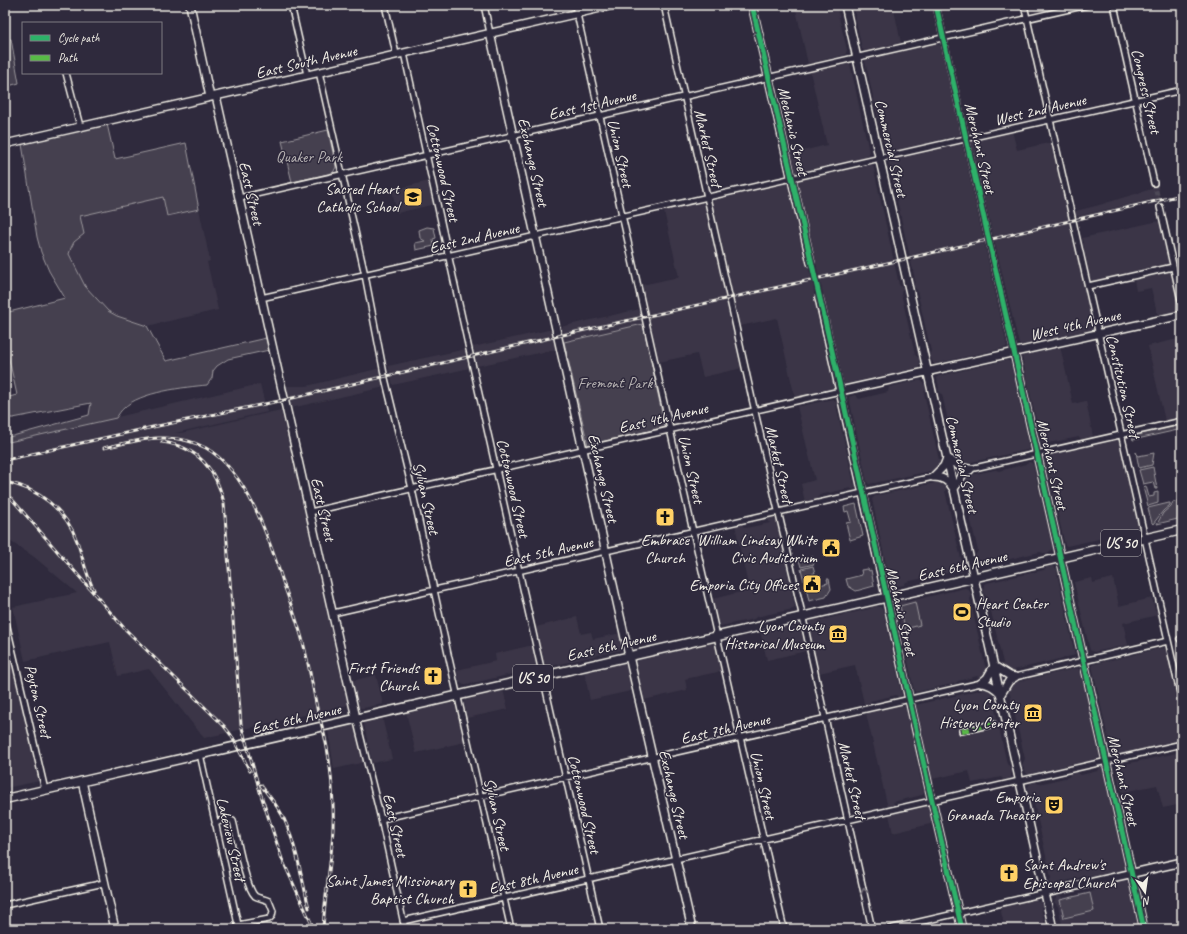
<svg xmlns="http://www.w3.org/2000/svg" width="1187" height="934" viewBox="0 0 1187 934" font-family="Caveat,sans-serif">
<rect width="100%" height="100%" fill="#2f2a3d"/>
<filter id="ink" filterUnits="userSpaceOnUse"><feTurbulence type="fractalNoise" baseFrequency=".025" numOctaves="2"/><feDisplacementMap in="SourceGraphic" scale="8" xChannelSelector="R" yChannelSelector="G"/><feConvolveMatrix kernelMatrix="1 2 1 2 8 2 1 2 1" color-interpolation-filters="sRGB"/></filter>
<g filter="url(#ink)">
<path fill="#3b3647" d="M795,5h41l11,45 -2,5 -37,9z
M877,5h16l8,38 -36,8 -3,-2 -8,-39z
M936,43l5,3 20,87 -1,2 -74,18 -21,-92 3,-3z
M846,62l4,2 19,88v3l-4,3 -68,15 -3,-3 -4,-16 37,-9 -17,-74z
M1012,131l5,19 36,-8 15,71 28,-7 62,-19 2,11 -90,20 24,110 -2,3 -70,15 -3,-2 -48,-201 1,-2 3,-1z
M959,143l4,3 44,200 -2,2 -71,16 -5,-8 2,-5 -14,-61 -4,-4 2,-5 -1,-6 -26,-115 2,-2z
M869,163l4,2 26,120 4,3 -2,5 14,62 4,3 1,6 -1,3 -4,2 -70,15 -2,-3 -22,-94 -8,1 22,97 -4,4 -36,9 -18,-80 -37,8 -28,-122 1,-3 2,-2 68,-15h4l4,4 18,83 8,-2 -11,-52h-2l-7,-31v-4l4,-3z
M429,181l6,23 -38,9 -5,-23z
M163,197l5,19 31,-7 11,52 -3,1 11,48 -71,16 -30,-10 -9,-5 -23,-25 -16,-32 2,-6 3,-6 10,-8 -4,-18z
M702,202l4,4 36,162 -39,9 -6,-23 -38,8 -17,-77 37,-8 -15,-66z
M1159,221l20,87 -3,4 -18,4 -7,-28 -15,3 -2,-12 -42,9 -10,-50z
M640,309l3,15 -79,18 -4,-15z
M553,329l5,20 -81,17 -4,-19z
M1182,338v79l-17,4 -17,-75z
M1060,346l13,58 13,-3 7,36 -11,2 -3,-2 -36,7 -2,-2 -19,-85 3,-3z
M466,349l4,19 -77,17 -5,-19z
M1007,360l2,1 2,2 19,85 -3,2 -60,13 1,4 -14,-6 2,-4 -14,-63 -4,-4 1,-2 -2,-10 2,-2z
M381,368l4,19 -94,21 -6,-22h22z
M919,380l3,1 4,7 -2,5 15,67 3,3 -7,7 -66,14 -2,-2 -18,-85 6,-2 4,4 29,-7 1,-5z
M260,384l7,28 -92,21h6l100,-23 67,295 -144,33 -55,-69 -31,7 -8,-34 -85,19 -12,-54 64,-14 -44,-37 -28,-18v-95z
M833,399l5,4 -2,2 18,79 2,1v2l-3,3 -3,-2 -31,7 -1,4 -13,3 -4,-18 14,-4 -18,-74h4z
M1116,439l3,1 3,8 17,77 -2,4 -2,2 -68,15 -2,-1 -20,-85 1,-4 2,-1z
M1030,462l3,2 20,84 -5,5h-5l-3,-1 -57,13 -3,-1 -5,-8 3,-5 -15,-64 -4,-3 7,-8 29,-6 4,1 27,-7v-1z
M940,480l8,6 -3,5 16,68 2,1 2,7 -4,5 -5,-1 -50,11 -2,3 -6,1 -6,-1 -2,-2 -18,-84 3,-3 64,-14z
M772,517l4,1 1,2 18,87 -2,2 -37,8 -2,2 -34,7 -2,-2 -5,-25 36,-9 -14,-65 5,-1 6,4 24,-5 -3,-5z
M1053,566l5,4 -1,3 18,82 -61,15 -2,3 -12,-6 3,-4 -15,-65 -5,-5 1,-8 3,-2 57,-13 2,-3z
M1092,578l1,5 20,-5 6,28 33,-8 3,12h2l1,5 -35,8 5,22 -34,7 -4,-2 -16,-68z
M965,588l3,1 4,6 -2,4 15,67 4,3 -3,7 -5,3 -4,-3 -19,5 -2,2 -40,9 -2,-2 -18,-86 7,-5 3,3z
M873,606l7,1 3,3 19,85 -3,3 -3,-3 -26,6 4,4 -9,2 -10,-42 -36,8 -11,-49 3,-3 6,-2 4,1 48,-11z
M577,617l4,17 10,-2 2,7 28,-6 2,15 -2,2 -70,16 -6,-1 -1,-3 -8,-35z
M796,623l3,1 1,2 6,25 -39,9 -7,-29z
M5,635l35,146 -35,7z
M712,643l4,3 6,25 -37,8 2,11 -43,10 -8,-36 1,-3 3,-2z
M533,645l4,19 -1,3 -2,2 -70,16 -5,-3 -2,-12 39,-9 -1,-7z
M1162,648l5,1 1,3 14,61v28l-67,15 -3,-1 -1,-3 -19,-87 2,-1z
M623,663h4l8,27 -45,10 -6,-29z
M1077,668l4,2 19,87 -3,2 -67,15h-3l-5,-9 3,-6 -15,-65 -4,-3 5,-9 2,1z
M376,675l7,29 -20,4h-3l-3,-5 -5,-22z
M984,686h2l8,6 -2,4 15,68 5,4 -1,10 -7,2 -3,-3 -29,6 -3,-12 -37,8 -16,-74 68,-16z
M503,690l5,19 -41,9 -3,-15 1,-4z
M452,702h3l2,3 8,37 -49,11 -10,-41z
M902,705l5,2 12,47 -3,3 8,37 -2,1 -29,7 2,4 -7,2 -22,-95z
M382,717l10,42 -20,4 -8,-39 3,-4z
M353,723l3,1 9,38 -31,7 -6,-40z
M1182,752v52l-19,4 -6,-23 -34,7 -3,-4 -4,-22z
M1100,767l3,1 1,3 22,98 -3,2 -29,7 -3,-3 -34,8 1,3h-3l-6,-4 2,-4 -18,-80 -4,-4 -1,-7 3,-4 5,-1 3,2 30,-7 1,-3 7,-1 4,2 17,-4z
M928,805l2,1 4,17 -41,10 -4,-19z
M1125,880l4,2 11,47h-77l-5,-23 -4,-4 4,-7 6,3 30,-7 2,-4z
M1034,899l10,5 -3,4 5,21h-41l-5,-22z"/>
<path fill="#454050" stroke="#9c989c" d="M5,39h6l8,44 -14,4z
M107,124l8,35 71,-16 13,66 -32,7 -4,-19 -83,19 4,18 -10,8 -3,6 -2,6 16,32 23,25 9,5 30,10 19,35 100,-23 3,12 -41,9 -11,7 -4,5 -1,7 -5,7c-21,2 -68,7 -83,23 -3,2 -5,6 -8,10l-107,24v-5l80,-22 2,-12 -78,15h-8v-20l12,-3 -12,-54v-28l60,-15 -16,-27 -8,-19 -4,-15 -15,-93z
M328,130l8,37 -3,6 -41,9 -10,-41z
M427,227l7,1 2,10 -3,1 1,7 -18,4 -1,-7 10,-2 -5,-3 -1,-8z
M643,324l22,103 -3,1 -74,17 -24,-103z
M1182,425v4l-49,11 -1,-4z
M1136,452l2,4 16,-3 -2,12 -13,3z
M1153,467l4,22h-2l-2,-7 -10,2 -4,-14z
M1146,486l3,11 5,-1v-3l4,-1v11l-10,3 -5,-19z
M1179,501v4l3,2v11l-25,6 6,-11 8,-7 2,-4z
M1169,503h1v2l-7,6 -10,13 -1,-1 -4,-15z
M856,504l7,32 -13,4 -4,-17 5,-1 -3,-11 -3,1 -1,-5z
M811,556h1l2,8 -13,3 -2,-7 12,-2z
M813,566l2,7 -3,1 1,5 -9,2 -3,-12z
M868,569l1,2 2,-1 3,16 -18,5 -8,-5 -2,-7 16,-4 -1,-5z
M827,579h2l2,10 -5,8 -17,4 -4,-18 8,-2 2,5 13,-3z
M915,602l5,23 -15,4 -5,-23z
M1090,893l4,18 -30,7 -4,-18z"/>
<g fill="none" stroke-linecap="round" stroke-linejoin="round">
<path stroke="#4d4857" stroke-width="5" stroke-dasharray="5 2.5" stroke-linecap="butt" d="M1154,183l6,24"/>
<path stroke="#4d4857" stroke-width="7" stroke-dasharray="7 3.5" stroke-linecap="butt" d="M811,263l8,35"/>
<g stroke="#f4f1e8" stroke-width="8">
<path id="street" d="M291,5l16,70
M385,5l11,49
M484,5l6,28
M575,5l109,487 100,437
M664,5l89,398 47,202 72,324
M936,5l78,347
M1024,5l158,697
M1114,5l40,178
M404,53l66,301 130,575
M319,72l46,203 19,99 28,115 36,165 63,275
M66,73l14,53
M239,198l848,-193
M1160,207l22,98
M1088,286l85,-19
M261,298l921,-208
M970,469l212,-48
M310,512l530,-121
M333,613l600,-136
M5,618l40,172
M1180,639l2,-1
M1015,677l153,-36
M356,718l25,101 24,110
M962,731l31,-7
M200,754l39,175
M381,819l600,-136
M215,824c6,-4 12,-7 18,-3 4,14 12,66 22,75 3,2 10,3 14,5l4,10 -1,5 -3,3 -31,6
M5,905l99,-22
M403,921l779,-177
M889,929l156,-36"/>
</g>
<g stroke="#f4f1e8" stroke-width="10">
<path id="secondary" d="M190,5l20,92
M752,5l59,258
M845,5l208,924
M490,33l141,632 61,264
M216,96l140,622
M5,144l609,-139
M819,298l111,494 32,137
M1014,352l130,577
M840,391l342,-76
M933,477l11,-11 3,-8 15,10 8,1
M933,477c9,0 16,4 20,11
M954,489l9,-15 7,-4
M981,683c7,0 15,5 20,11l8,-13 6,-4
M981,683l6,-5 7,-12 16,10 5,1
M82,781l33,148
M1045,893l137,-31"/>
</g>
<g stroke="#f4f1e8" stroke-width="11">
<path id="primary" d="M5,799l1177,-269"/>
</g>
<use href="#street" stroke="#2f2a3d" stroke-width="5"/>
<use href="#secondary" stroke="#2f2a3d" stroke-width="7"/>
<use href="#primary" stroke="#2f2a3d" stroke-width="8"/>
<g stroke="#f4f1e8" stroke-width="3">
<path id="rail" d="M162,442c36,5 54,27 62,61l17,221 20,71 21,64 32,70
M104,448c34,-8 69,-18 102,0 42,24 64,94 78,137 6,17 12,33 17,50 7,24 11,49 16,73 1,6 3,12 5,18 7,25 10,53 11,79 2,42 -8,83 -10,124
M5,460l148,-33 131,-27 274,-64 334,-74 290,-67
M5,482c33,6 61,28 72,59 6,17 9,34 17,49
M11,498l113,130 100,98 7,9 19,36
M261,785c8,12 19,23 24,36 12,27 17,59 24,87"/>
</g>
<use href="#rail" stroke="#2f2a3d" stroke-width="1.5" stroke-dasharray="4.5" stroke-linecap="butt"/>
<path stroke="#58b947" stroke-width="4" stroke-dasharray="8 4" stroke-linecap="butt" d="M962,731l31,-7"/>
<g stroke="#2f2a3d" stroke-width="8">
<path id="cycleway" d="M752,5l83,359 95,428 32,137
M936,5l208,924"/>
</g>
<use href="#cycleway" stroke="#2db169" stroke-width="5"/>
</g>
<defs><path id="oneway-chevron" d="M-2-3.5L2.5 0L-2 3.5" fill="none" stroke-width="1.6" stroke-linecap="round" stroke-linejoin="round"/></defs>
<use stroke="#747079" href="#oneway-chevron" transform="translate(864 891) rotate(-102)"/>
</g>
<defs>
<g id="school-square" transform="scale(1)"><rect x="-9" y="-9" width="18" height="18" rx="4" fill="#ffd166" stroke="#2f2a3d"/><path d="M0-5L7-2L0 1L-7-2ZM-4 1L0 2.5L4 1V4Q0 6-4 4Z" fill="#111"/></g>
<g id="church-square" transform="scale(1)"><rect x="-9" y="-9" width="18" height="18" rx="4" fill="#ffd166" stroke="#2f2a3d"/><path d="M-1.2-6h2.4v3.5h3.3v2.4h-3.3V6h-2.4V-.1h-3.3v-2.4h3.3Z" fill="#111"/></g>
<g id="civic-square" transform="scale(1)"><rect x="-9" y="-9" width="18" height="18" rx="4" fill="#ffd166" stroke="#2f2a3d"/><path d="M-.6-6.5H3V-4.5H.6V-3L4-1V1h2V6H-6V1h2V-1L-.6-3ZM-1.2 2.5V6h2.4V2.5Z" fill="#111"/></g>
<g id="stadium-square" transform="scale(1)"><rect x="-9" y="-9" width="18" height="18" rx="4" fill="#ffd166" stroke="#2f2a3d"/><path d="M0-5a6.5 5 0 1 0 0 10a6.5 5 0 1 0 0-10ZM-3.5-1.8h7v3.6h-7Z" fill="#111"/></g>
<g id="museum-square" transform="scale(1)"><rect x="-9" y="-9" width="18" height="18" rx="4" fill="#ffd166" stroke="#2f2a3d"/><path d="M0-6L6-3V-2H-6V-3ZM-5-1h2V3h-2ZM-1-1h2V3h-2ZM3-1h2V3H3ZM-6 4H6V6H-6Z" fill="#111"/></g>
<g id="theatre-square" transform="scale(1)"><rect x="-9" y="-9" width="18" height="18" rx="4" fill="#ffd166" stroke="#2f2a3d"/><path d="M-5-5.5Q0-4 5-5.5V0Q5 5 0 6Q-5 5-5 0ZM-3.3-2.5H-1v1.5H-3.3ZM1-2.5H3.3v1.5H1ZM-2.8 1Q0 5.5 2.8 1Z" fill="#111"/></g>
</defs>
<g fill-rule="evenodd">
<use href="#school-square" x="413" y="197"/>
<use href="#church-square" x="665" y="517"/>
<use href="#civic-square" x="831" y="548"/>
<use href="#civic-square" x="812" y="584"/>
<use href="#stadium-square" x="962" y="612"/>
<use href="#museum-square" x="838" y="634"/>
<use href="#church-square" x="433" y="676"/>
<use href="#museum-square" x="1033" y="713"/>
<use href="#theatre-square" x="1054" y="805"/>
<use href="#church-square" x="1009" y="873"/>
<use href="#church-square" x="468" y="889"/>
</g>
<g text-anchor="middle" stroke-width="3" stroke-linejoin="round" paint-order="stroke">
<g fill="#2f2a3d" stroke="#b9b5b5" stroke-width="1">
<rect x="1101" y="530" width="40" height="26" rx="3"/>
<rect x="513" y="665" width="40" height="26" rx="3"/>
</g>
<g font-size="15" font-weight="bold" fill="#f4f1e8">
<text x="1121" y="548">US 50</text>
<text x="533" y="683">US 50</text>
</g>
<g font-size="16" fill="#f4f1e8" stroke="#2f2a3d">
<text transform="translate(306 61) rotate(-13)" y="6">East South Avenue</text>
<text transform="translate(1147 91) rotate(77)" y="6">Congress Street</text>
<text transform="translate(592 104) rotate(-13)" y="6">East 1st Avenue</text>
<text transform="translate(1040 109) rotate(-13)" y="6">West 2nd Avenue</text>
<text transform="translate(794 131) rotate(77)" y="6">Mechanic Street</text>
<text transform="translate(709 148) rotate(77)" y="6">Market Street</text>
<text transform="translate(892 148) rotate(77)" y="6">Commercial Street</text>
<text transform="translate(981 148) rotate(77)" y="6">Merchant Street</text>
<text transform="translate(621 153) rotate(77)" y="6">Union Street</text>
<text transform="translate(534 162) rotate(77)" y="6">Exchange Street</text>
<text transform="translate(444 172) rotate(77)" y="6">Cottonwood Street</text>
<text transform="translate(252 193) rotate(77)" y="6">East Street</text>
<text transform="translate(474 237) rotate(-13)" y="6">East 2nd Avenue</text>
<text transform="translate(1075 324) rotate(-13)" y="6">West 4th Avenue</text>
<text transform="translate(1124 386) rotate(77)" y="6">Constitution Street</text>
<text transform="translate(663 417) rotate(-13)" y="6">East 4th Avenue</text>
<text transform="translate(780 464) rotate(77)" y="6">Market Street</text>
<text transform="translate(963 464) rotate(77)" y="6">Commercial Street</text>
<text transform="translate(1053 464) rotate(77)" y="6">Merchant Street</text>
<text transform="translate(692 469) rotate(77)" y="6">Union Street</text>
<text transform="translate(604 478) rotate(77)" y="6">Exchange Street</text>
<text transform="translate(514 488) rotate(77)" y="6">Cottonwood Street</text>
<text transform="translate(427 498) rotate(77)" y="6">Sylvan Street</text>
<text transform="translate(324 509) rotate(77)" y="6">East Street</text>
<text transform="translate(548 551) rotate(-13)" y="6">East 5th Avenue</text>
<text transform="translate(962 565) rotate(-13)" y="6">East 6th Avenue</text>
<text transform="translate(902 611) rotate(77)" y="6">Mechanic Street</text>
<text transform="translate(611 645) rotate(-13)" y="6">East 6th Avenue</text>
<text transform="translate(39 701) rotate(77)" y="6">Peyton Street</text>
<text transform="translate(296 718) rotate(-13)" y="6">East 6th Avenue</text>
<text transform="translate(725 728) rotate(-13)" y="6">East 7th Avenue</text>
<text transform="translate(853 780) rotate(77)" y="6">Market Street</text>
<text transform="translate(1124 780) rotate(77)" y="6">Merchant Street</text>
<text transform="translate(764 785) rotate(77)" y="6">Union Street</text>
<text transform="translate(675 794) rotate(77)" y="6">Exchange Street</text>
<text transform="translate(585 804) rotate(77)" y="6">Cottonwood Street</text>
<text transform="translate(498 814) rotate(77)" y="6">Sylvan Street</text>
<text transform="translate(396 825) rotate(77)" y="6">East Street</text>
<text transform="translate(232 839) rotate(77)" y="6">Lakeview Street</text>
<text transform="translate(533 878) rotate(-13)" y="6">East 8th Avenue</text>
</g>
<g font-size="16" fill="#b7b3b3" stroke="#2f2a3d">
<text x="309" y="162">Quaker Park</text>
<text x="615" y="388">Fremont Park</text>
</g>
<g font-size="16" fill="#f4f1e8" stroke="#2f2a3d" text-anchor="end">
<text x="399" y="194">Sacred Heart<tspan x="399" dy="18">Catholic School</tspan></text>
<text x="665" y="545" text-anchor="middle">Embrace<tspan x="665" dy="18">Church</tspan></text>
<text x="817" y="545">William Lindsay White<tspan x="817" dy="18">Civic Auditorium</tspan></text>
<text x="798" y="590">Emporia City Offices</text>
<text x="976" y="609" text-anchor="start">Heart Center<tspan x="976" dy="18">Studio</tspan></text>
<text x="824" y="631">Lyon County<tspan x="824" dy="18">Historical Museum</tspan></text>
<text x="419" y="673">First Friends<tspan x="419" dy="18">Church</tspan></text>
<text x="1019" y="710">Lyon County<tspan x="1019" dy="18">History Center</tspan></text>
<text x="1040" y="802">Emporia<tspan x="1040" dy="18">Granada Theater</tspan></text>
<text x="1023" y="870" text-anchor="start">Saint Andrew's<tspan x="1023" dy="18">Episcopal Church</tspan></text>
<text x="454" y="886">Saint James Missionary<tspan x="454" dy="18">Baptist Church</tspan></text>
</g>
</g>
<rect width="1187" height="934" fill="none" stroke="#2f2a3d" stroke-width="20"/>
<rect x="10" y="10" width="1167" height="914" fill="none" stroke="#f4f1e8" stroke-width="1.5" filter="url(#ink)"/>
<rect x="22" y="22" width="140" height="52" fill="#2f2a3d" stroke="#7e7a81"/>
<rect x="30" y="35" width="20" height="6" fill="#2db169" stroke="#7e7a81"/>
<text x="58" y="42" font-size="12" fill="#f4f1e8">Cycle path</text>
<rect x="30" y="55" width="20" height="6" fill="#58b947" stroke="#7e7a81"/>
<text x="58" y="62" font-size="12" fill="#f4f1e8">Path</text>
<g transform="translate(1145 892) rotate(167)" stroke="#2f2a3d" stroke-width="3" paint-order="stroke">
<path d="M0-3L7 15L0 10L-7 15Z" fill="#f4f1e8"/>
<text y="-6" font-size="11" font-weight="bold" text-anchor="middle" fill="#f4f1e8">N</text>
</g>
</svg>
